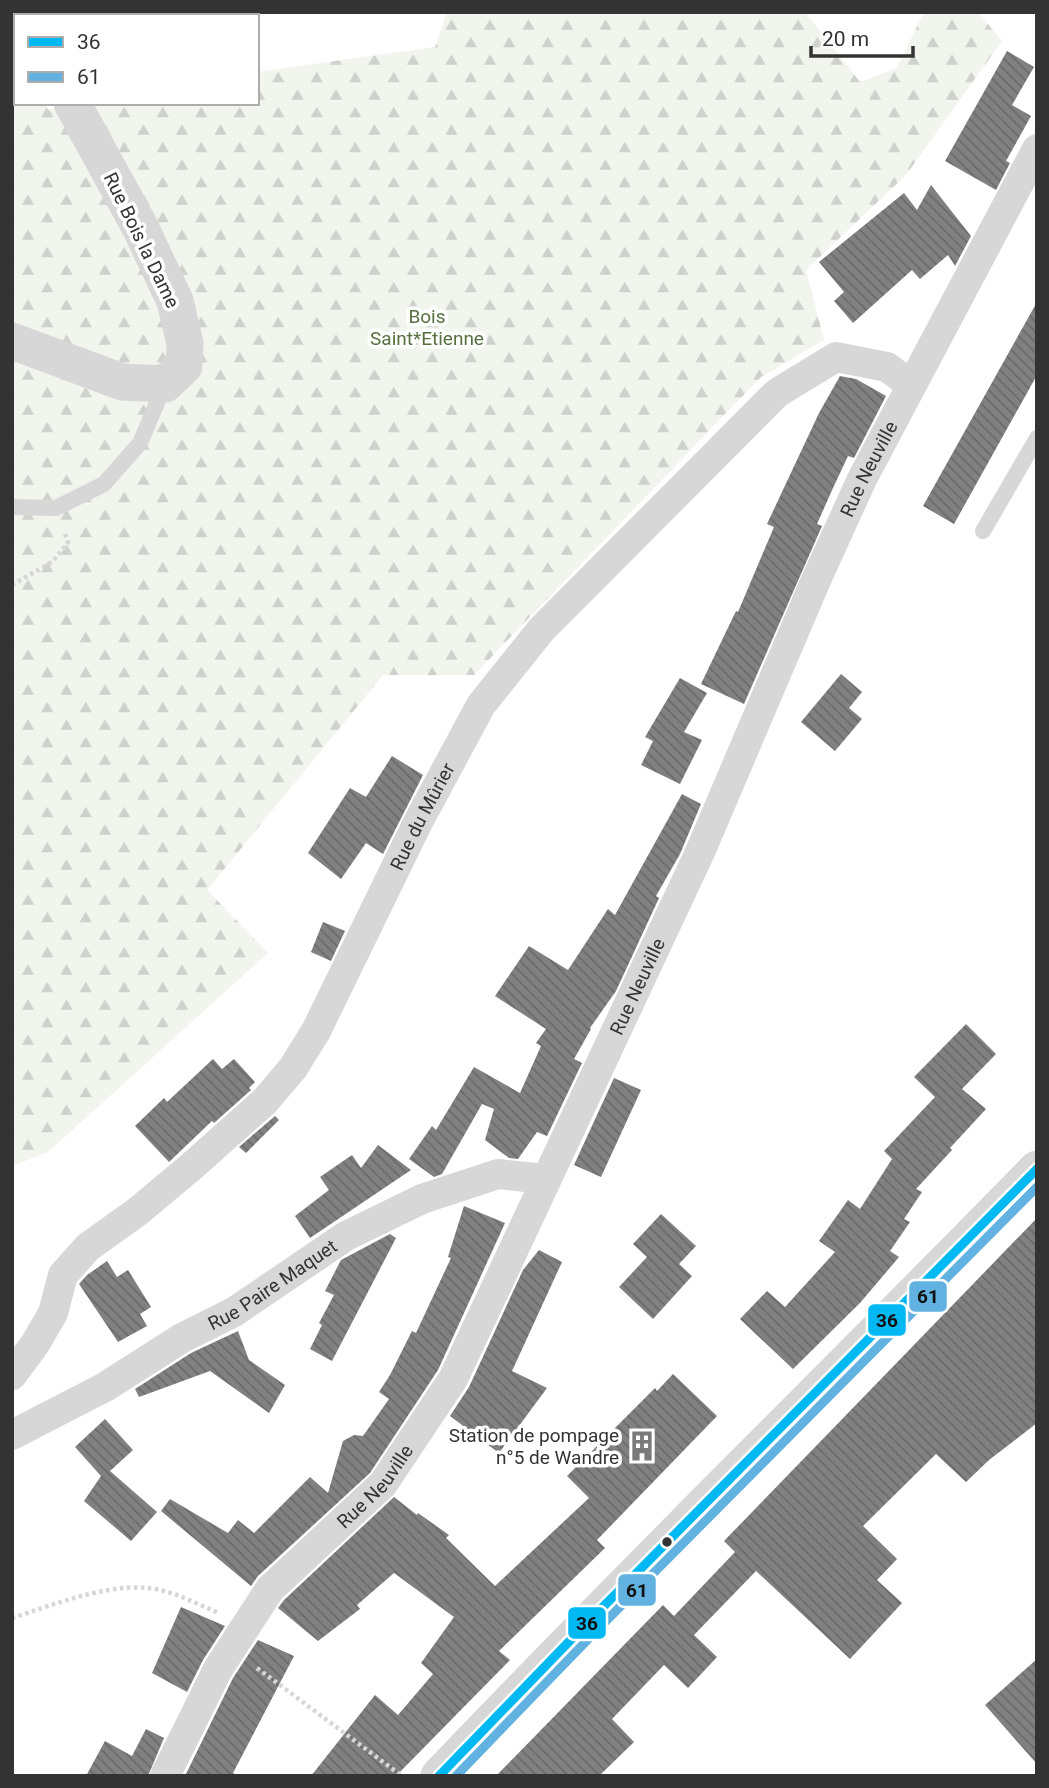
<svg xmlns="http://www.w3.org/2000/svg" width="1049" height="1788" viewBox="0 0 1049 1788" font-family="Roboto,sans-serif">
<defs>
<pattern id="forest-firs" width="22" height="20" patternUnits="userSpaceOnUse" patternTransform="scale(1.75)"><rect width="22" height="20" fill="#f1f5ed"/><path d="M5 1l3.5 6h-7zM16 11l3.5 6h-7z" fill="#cfd2cc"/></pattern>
<pattern id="building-back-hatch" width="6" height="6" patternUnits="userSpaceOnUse" patternTransform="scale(1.75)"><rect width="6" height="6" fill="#818181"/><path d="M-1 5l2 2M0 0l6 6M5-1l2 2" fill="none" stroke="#6a6a6a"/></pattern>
</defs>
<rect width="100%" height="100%" fill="#fff"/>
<path fill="url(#forest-firs)" d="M447,12h358l55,70 37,-14 27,-56h54l24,29 -96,134 -100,95 18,70 -63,37 -287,298h-91l-176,215 61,63 -220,199 -36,14v-1144l4,9v72h29l3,7 23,-7h186v-31l178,-25z"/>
<path fill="url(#building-back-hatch)" d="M1007,51l27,16 -22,38 19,11 -25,45 4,2 -14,27 -51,-29z
M931,185l40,51 -16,30 -7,-11 -28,24 -8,-9 -59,53 -19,-22 10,-9 -25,-30 85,-69 13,17z
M1037,302v73l-83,149 -31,-18z
M840,376l16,3 30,17 -32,62 -6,-2 -15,32 -16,36 5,2 -78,178 -43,-20 35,-73 2,1 36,-85 -7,-3 52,-111z
M841,674l21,18 -13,16 13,11 -27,32 -34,-29z
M680,678l27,15 -23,39 18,8 -22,44 -39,-19 12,-24 -8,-4z
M392,756l31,19 -40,79 -17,-11 -25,36 -33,-26 42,-65 16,9z
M682,794l19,10 -21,50 -24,42 3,2 -43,93 -26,37 1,1 -17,30 8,4 -35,73 -10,-4 -19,27 -9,-1 -24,-18 9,-31 -12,-5 -40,70 -8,3 -25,-18 23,-33 4,4 38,-63 46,26 21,-47 -5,-3 10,-14 -51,-33 34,-50 39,24 40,-61 7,6z
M323,922l22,9 -14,30 -20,-9z
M966,1024l30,30 -34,35 24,20 -36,39 2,2 -36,39 6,3 -18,27 6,3 -20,29 9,6 -39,46 -67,66 -53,-50 27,-28 18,16 50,-55 -16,-11 29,-41 12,9 32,-50 -8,-8 51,-54 -21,-20z
M213,1059l9,10 12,-10 21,23 -6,6 2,2 -37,33 -2,-2 -43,41 -34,-36 29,-28 3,4z
M614,1078l27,12 -40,87 -27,-12z
M275,1116l4,4 -33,33 -7,-6z
M378,1145l33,25 -101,68 -15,-22 34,-26 -9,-13 32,-22 9,13z
M464,1206l41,17 -67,147 -68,103 -112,103 -7,10 -90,-75 9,-12 58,34 10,-13 16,13 56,-56 18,16 15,-52 11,-6 9,1 26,-37 -10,-7 11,-17 22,-44 4,2 35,-75 -3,-1z
M661,1214l35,32 -17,18 13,12 -39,43 -34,-32 28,-30 -14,-13z
M1037,1218v205l-48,37 -23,22 -30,-28 -73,72 34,33 -20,21 25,23 -52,56 -94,-88 -62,64 23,22 -29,31 -24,-23 -52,54 22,23 -35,34h-103l167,-171 11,11 61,-64 -11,-11z
M390,1234l6,4 -64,123 -22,-12 12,-24 -3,-2 15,-28 -9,-4 16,-31z
M539,1250l23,12 -50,109 35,17 -48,65 -49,-37 19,-29 54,-117z
M107,1261l10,16 11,-7 23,37 -11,7 7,12 -29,16 -39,-58 8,-9z
M238,1331l11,29 36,25 -16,28 -59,-42 -71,26 -4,-8 56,-36z
M673,1374l44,42 -120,124 8,8 -106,103 11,9 -114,116h-85l64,-81 23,20 35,-41 -12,-11 33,-46 -60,-44 -37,32 3,4 -42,32 -40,-33 6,-8 110,-103 23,18 1,-2 31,22 -3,3 49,48 94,-88 -22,-22 88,-88 2,3z
M105,1419l28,31 -23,21 47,41 -26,29 -47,-40 17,-25 -26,-29z
M181,1607l44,19 -22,34 -16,32 -35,-19z
M258,1640l36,16 -61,117 5,3h-53l48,-98z
M1037,1659v105l-52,-59z
M146,1729l18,9 -16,38h-62l19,-35 27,15z"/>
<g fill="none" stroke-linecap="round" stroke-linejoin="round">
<path stroke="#d6d6d6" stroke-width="4.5" stroke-dasharray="3.5 3.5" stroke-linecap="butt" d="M12,585l40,-23 16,-19 -4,-12
M12,1618c44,-14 107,-40 152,-27 19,5 37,15 55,22
M257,1668l145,108"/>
<path stroke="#d7d7d7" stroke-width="16" d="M12,507l44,1 48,-24 36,-41 25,-59
M983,531l54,-93"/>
<g stroke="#d7d7d7" stroke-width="30">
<path id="s1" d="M12,1375l23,-31 18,-31 10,-38 25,-28 49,-35 55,-46 73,-65 28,-33 23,-37 102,-209 63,-117 60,-75 236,-237 59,-36 51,10 24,18"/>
<path id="s2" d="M12,1435l93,-48 77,-49 52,-26 112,-76 76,-37 76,-25 47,5"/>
<path id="s3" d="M165,1776l53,-107 52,-80 113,-105 70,-105 247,-527 116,-272 46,-101 175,-330"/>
</g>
<path stroke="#d7d7d7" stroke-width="37" d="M33,12l1,4
M12,341l110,41 43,2 19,-18 1,-23 -10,-42 -35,-74 -68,-124
M439,1776c196,-206 400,-404 598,-607"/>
<g stroke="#fff" stroke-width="14">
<path id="bus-1" d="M439,1776l148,-153 450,-454"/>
</g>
<g stroke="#fff" stroke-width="14">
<path id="bus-2" d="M456,1776l140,-145 441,-444"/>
</g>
<use href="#bus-1" stroke="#00b9f2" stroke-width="9"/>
<use href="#bus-2" stroke="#61b2e0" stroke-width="9"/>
</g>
<defs>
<g id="building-bare" transform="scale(2.415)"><path d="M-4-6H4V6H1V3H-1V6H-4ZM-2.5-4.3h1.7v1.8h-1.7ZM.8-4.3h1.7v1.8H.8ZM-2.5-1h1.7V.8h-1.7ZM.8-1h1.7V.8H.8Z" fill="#7a7a7a" stroke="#fff" stroke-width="2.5" paint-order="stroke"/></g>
</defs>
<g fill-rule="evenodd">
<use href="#building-bare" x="642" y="1446"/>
</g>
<circle fill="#333" stroke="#fff" stroke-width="2.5" cx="667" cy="1542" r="6"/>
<g text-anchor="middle" stroke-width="7" stroke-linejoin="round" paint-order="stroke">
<g font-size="19" fill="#333" stroke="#fff">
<text transform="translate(142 240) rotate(64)" y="7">Rue Bois la Dame</text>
<text dy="7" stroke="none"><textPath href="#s3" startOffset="1496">Rue Neuville</textPath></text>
<text dy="7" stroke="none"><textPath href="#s1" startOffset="707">Rue du Mûrier</textPath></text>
<text dy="7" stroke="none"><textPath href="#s3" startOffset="929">Rue Neuville</textPath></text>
<text dy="7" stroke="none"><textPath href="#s2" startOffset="301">Rue Paire Maquet</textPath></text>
<text dy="7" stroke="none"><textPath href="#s3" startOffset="362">Rue Neuville</textPath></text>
</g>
<g font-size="19" fill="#56703f" stroke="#fff">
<text x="427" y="323">Bois<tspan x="427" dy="22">Saint*Etienne</tspan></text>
</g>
<g font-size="19" fill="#333" stroke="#fff" text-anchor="end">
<text x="619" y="1442">Station de pompage<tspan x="619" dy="22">n°5 de Wandre</tspan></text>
</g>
</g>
<g stroke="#fff" stroke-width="2.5">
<rect x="908" y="1280" width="40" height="33" rx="7" fill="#61b2e0"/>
<rect x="867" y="1303" width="40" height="34" rx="7" fill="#00b9f2"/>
<rect x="617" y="1573" width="40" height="34" rx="7" fill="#61b2e0"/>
<rect x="567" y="1606" width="40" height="34" rx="7" fill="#00b9f2"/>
</g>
<g font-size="19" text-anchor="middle" font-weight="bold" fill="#111">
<text x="928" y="1303">61</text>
<text x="887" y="1327">36</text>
<text x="637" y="1597">61</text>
<text x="587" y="1630">36</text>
</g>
<rect width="1049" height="1788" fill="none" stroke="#333333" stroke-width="28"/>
<rect x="14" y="14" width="245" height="91" fill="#ffffff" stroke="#adadad" stroke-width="2"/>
<rect x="28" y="37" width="35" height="10" fill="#00b9f2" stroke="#adadad" stroke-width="2"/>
<text x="77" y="49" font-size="21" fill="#333333">36</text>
<rect x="28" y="72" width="35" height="10" fill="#61b2e0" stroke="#adadad" stroke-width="2"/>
<text x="77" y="84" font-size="21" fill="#333333">61</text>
<path d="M811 46v10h102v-10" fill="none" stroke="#333333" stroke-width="3.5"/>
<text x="822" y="46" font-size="21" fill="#333333" stroke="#ffffff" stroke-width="5" paint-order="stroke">20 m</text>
</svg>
